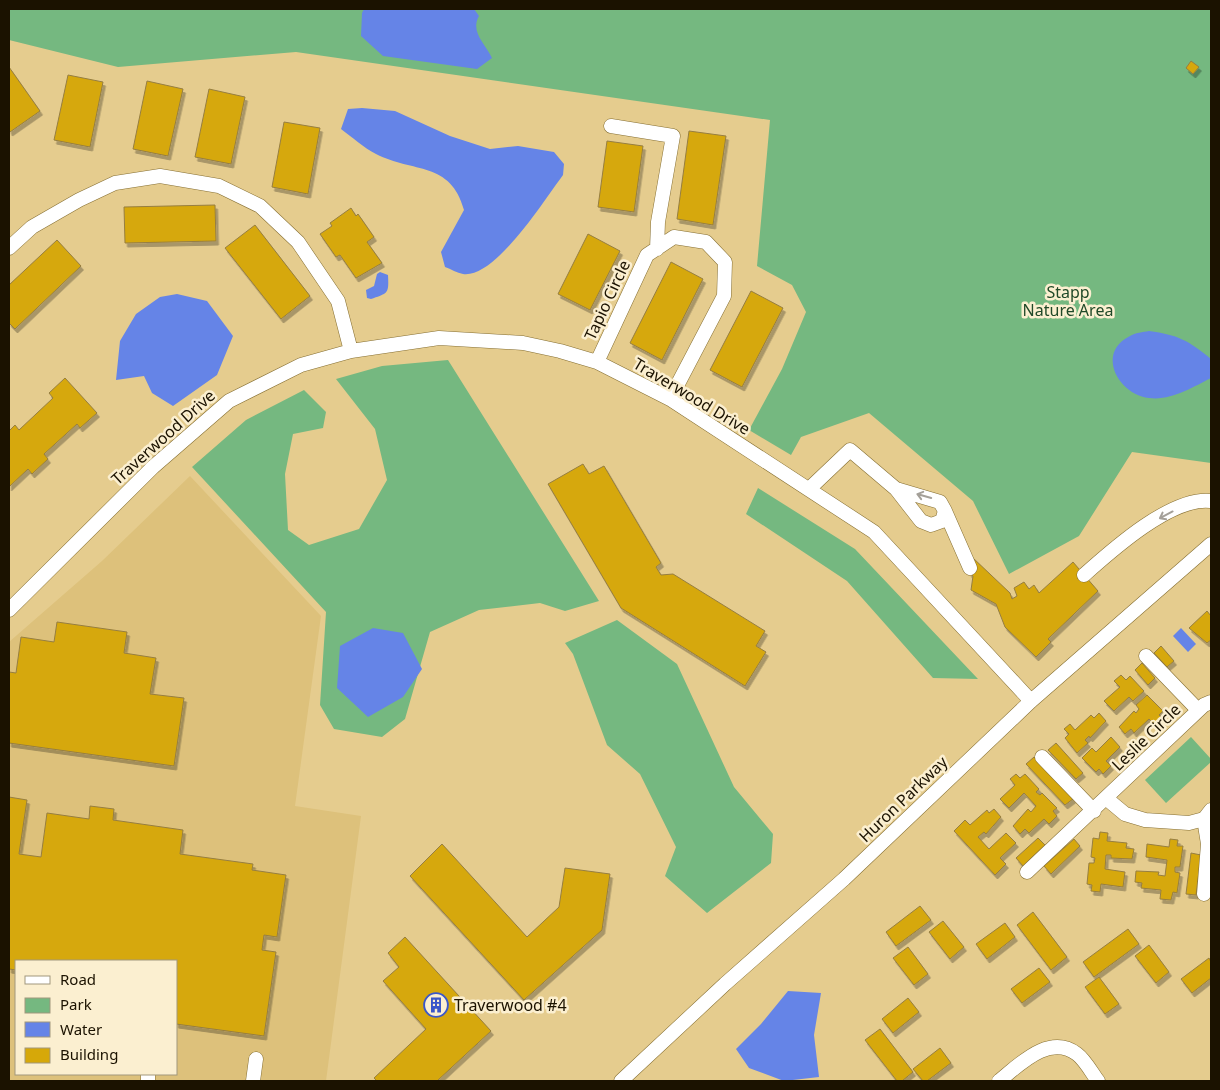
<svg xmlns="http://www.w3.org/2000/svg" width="1220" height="1090" viewBox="0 0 1220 1090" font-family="'Noto Sans',sans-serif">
<defs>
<filter id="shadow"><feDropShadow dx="2.5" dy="4" stdDeviation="0" flood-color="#0004"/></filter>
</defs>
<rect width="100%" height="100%" fill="#e5cc8e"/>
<path fill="#ddc17b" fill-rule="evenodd" d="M190,476l131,140 -26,190 66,10 -35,265h-317v-439l93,-81zM16,961h160v113h-160z"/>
<path fill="#75b880" d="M9,9h1202v454l-79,-11 -53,84 -70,38 -36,-73 -104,-88 -68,24 -10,18 -42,-25 33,-61 24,-57 -14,-27 -35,-19 13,-146 -474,-68 -178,15 -109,-27z
M448,360l151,241 -34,10 -25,-8 -61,7 -49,22 -25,87 -23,18 -48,-8 -14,-24 6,-93 -134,-145 54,-47 58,-30 22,22 -3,16 -30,6 -8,40 3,56 21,15 50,-16 28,-49 -12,-51 -39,-50 46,-13z
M758,488l97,61 123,130 -45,-1 -86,-97 -101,-67z
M617,620l60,44 57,123 39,47 -2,29 -64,50 -42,-37 11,-29 -36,-73 -33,-29 -34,-91 -8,-11z
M1191,737l20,22v3l-45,41 -21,-23z"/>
<path fill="#6584e7" d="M364,9h110l5,7c-9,16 6,27 13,42l-15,11 -94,-13 -22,-20 1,-23z
M362,108l33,3 55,25 40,13 28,-3 36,6 10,12 -1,11c-18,24 -68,104 -100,99 -6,-1 -12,-5 -18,-7l-4,-15 23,-42c-13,-49 -51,-37 -88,-56 -12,-6 -24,-17 -35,-25l7,-20z
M380,272l8,3c1,19 0,18 -17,24l-4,-1 -1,-8 8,-4 3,-12z
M177,294l30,7 26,35 -16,39 -44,31 -21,-13 -8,-17 -28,4 4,-39 16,-27 24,-17z
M1149,331c29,4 39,9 62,28v19c-18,9 -40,23 -62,20 -30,-3 -54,-45 -19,-62 5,-3 13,-4 19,-5z
M373,628l30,5 19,36 -19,28 -35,20 -31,-29 3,-42z
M1181,628l15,16 -8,8 -15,-16z
M788,991l33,2 -7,42 5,42 -35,4 -35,-13 -13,-19 25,-25z"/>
<path fill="#d6a809" stroke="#967e42" filter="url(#shadow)" d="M1191,61l8,6 -6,7 -7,-6z
M9,67l31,44 -30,21 -1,-2z
M68,75l35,7 -13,65 -36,-7z
M147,81l36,8 -15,67 -35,-7z
M209,89l36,8 -14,67 -36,-7z
M284,122l36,6 -12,66 -36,-7z
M689,131l37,5 -13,89 -36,-6z
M607,141l36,5 -9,66 -36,-5z
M215,205l1,36 -91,2 -1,-36z
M351,208l5,8 2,-2 16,23 -7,5 15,21 -26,15 -16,-23 -4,2 -16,-23 12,-8 -2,-3z
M255,225l55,71 -29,23 -56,-71z
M588,234l32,17 -30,59 -32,-16z
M57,240l24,26 -66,63 -6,-6v-38z
M671,262l32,17 -41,81 -32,-17z
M751,291l32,17 -41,79 -32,-17z
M65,378l32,35 -17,15 -3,-4 -33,30 4,5 -16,15 -4,-5 -19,18v-56l6,-6 4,5 34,-32 -4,-5z
M583,464l6,10 15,-8 57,97 -5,4 5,8 12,-1 92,57 -9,15 10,6 -21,34 -124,-78 -73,-124z
M972,557l38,36 2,6 5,-3 -3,-8 10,-6 5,7 5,-4 5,8 34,-31 25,29 -50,48 3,3 -15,15 -31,-30 -9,-23 -25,-14 2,-14 -4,-3z
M1207,611l4,5v24l-4,3 -18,-15z
M57,622l70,10 -3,21 32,5 -6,36 34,4 -10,68 -165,-23v-71l7,1 5,-36 33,5z
M1161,646l13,15 -7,6 -13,-14z
M1142,663l13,15 -7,7 -13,-15z
M1121,675l5,5 4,-4 14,15 -11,10 -4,-4 -15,14 -10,-10 16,-14 -6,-6z
M1147,695l16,16 -4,4 3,3 -7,7 -6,-6 -15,14 -3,-4 -6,5 -6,-7 15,-16 2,2 3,-4 -3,-4z
M1099,713l7,8 -16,17 -1,-2 -4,4 3,3 -11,10 -12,-15 4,-4 -5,-5 6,-5 5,6 16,-15 3,3z
M1111,737l9,10 -14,14 5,5 -8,8 -4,-5 -3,3 -14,-14 10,-10 4,4z
M1056,743l27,30 -7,6 -28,-29z
M1034,757l39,42 -8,6 -39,-41z
M1016,774l4,4 5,-4 14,15 -3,3 4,3 2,-2 15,15 -4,3 4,5 -8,8 -5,-5 -15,14 -4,-4 -5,5 -7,-8 15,-17 3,3 5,-6 -12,-13 -15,15 -9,-9 15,-14 -5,-6z
M9,797l18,3 -8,54 22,3 6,-44 42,6 1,-13 24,3 -1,11 70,10 -3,24 73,10 -1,6 34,5 -9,62 -13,-2 -2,15 14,2 -12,84 -88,-12v-63h-160v9l-7,-1z
M994,809l7,8 -15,17 -2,-2 -6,5 11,12 17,-16 10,10 -16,15 6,6 -11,11 -41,-44 11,-11 5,5 17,-15 2,3z
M1100,832l8,1 -1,8 20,2 -1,5 8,1 -2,10 -21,-1v-3h-5l-1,14 20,3 -2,15 -22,-3 -1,8 -9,-1 1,-6 -5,-1 2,-21h5l1,-5 -4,-1 2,-19 6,1z
M1038,838l7,7 -22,21 -7,-8z
M1074,839l6,7 -29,28 -7,-8z
M1170,839l8,1 -1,6h6l-3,21h-5v5l5,1 -3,20 -4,-1 -2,8 -11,-1 1,-9 -20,-2 1,-5 -7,-1 1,-11 23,1 -1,3 7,1 2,-16 -21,-3 1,-13 22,3z
M442,844l85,93 32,-30 6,-39 45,6 -8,56 -78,70 -114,-124z
M1191,853l10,2 -5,40 -10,-1z
M920,906l11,14 -35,26 -10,-14z
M1033,912l34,45 -16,13 -34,-45z
M943,921l21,26 -14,12 -21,-27z
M1005,923l10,14 -28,22 -11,-15z
M1128,929l11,15 -45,33 -11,-15z
M405,937l86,94 -54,50h-60l-3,-3 52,-49 -43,-48 16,-14 -11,-14z
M1149,945l20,27 -13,11 -21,-27z
M908,947l20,27 -14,11 -21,-27z
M1209,958l2,4v16l-19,15 -11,-14z
M1039,968l11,14 -28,21 -11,-14z
M1099,977l20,27 -14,10 -20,-27z
M908,998l11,14 -26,21 -11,-14z
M880,1029l33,43 -11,9h-5l-32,-41z
M940,1048l11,15 -24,18h-4l-10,-12z"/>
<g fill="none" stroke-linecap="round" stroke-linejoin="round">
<g stroke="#866f32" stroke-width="15">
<path id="minor" d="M611,126l62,10 -15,86 -1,27
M9,248l23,-21 47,-27 36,-17 45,-7 59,10 41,20 38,36 40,59 13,50
M597,362l50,-107 27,-18 32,5 19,20 -1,34 -54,103
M809,489l41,-39 46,39 25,32 10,4 11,-4 3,-10 -5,-9 -44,-13
M945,511l25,57
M1084,575c28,-25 88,-79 127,-74
M9,610l144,-143 76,-66 72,-36 50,-14 88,-13 84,5 37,8 37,11 73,37 204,133 157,169
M1146,656l52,54
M1042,757l52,54
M1107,799l18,15 20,6 44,3 15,-4 7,-9
M1204,819l4,25 -4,50
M1027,872l177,-167 7,-3
M148,1081v-7
M253,1081l3,-22
M621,1081l104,-97 119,-105 187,-178 180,-157
M999,1081c20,-16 50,-48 78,-27 8,6 15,19 21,27"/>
</g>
<use href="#minor" stroke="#fff" stroke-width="14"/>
</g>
<defs><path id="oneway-shaft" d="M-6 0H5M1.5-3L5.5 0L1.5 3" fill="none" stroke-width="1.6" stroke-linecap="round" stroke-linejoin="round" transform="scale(1.25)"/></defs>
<g stroke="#a4a099">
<use href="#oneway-shaft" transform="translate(924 496) rotate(-164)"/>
<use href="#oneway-shaft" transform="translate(1166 515) rotate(152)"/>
</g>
<defs>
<g id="building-ring" transform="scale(1.25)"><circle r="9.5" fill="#fbefd0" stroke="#3a57c9" stroke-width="1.5"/><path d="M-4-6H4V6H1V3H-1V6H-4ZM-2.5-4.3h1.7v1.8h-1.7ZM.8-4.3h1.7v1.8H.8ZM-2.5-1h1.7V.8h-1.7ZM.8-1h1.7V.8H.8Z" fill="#3a57c9"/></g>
</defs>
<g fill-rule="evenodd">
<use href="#building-ring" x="436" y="1005"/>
</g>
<g text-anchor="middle" stroke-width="5" stroke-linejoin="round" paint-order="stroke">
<g font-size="16" fill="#204928" stroke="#fbefd0">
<text x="1068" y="298">Stapp<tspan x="1068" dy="18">Nature Area</tspan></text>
</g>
<g font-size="16" fill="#1b1200" stroke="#fbefd0">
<text transform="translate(607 300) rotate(-65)" y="6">Tapio Circle</text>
<text transform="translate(692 396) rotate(31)" y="6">Traverwood Drive</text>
<text transform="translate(163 437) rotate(-42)" y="6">Traverwood Drive</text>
<text transform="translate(1146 737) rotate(-44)" y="6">Leslie Circle</text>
<text transform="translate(903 799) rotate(-44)" y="6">Huron Parkway</text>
</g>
<g font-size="16" fill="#1b1200" stroke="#fbefd0" text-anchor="start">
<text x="454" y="1011">Traverwood #4</text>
</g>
</g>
<rect width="1220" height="1090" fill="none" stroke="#1b1200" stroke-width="20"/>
<rect x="15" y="960" width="162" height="115" fill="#fbefd0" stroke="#a1977d"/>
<rect x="25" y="976" width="25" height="8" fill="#ffffff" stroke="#a1977d"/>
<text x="60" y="985" font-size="15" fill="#1b1200">Road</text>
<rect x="25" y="998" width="25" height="15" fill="#75b880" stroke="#a1977d"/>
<text x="60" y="1010" font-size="15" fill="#1b1200">Park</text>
<rect x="25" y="1022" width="25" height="15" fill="#6584e7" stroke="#a1977d"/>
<text x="60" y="1035" font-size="15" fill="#1b1200">Water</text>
<rect x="25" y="1048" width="25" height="15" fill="#d6a809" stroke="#a1977d"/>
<text x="60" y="1060" font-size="15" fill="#1b1200">Building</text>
</svg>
